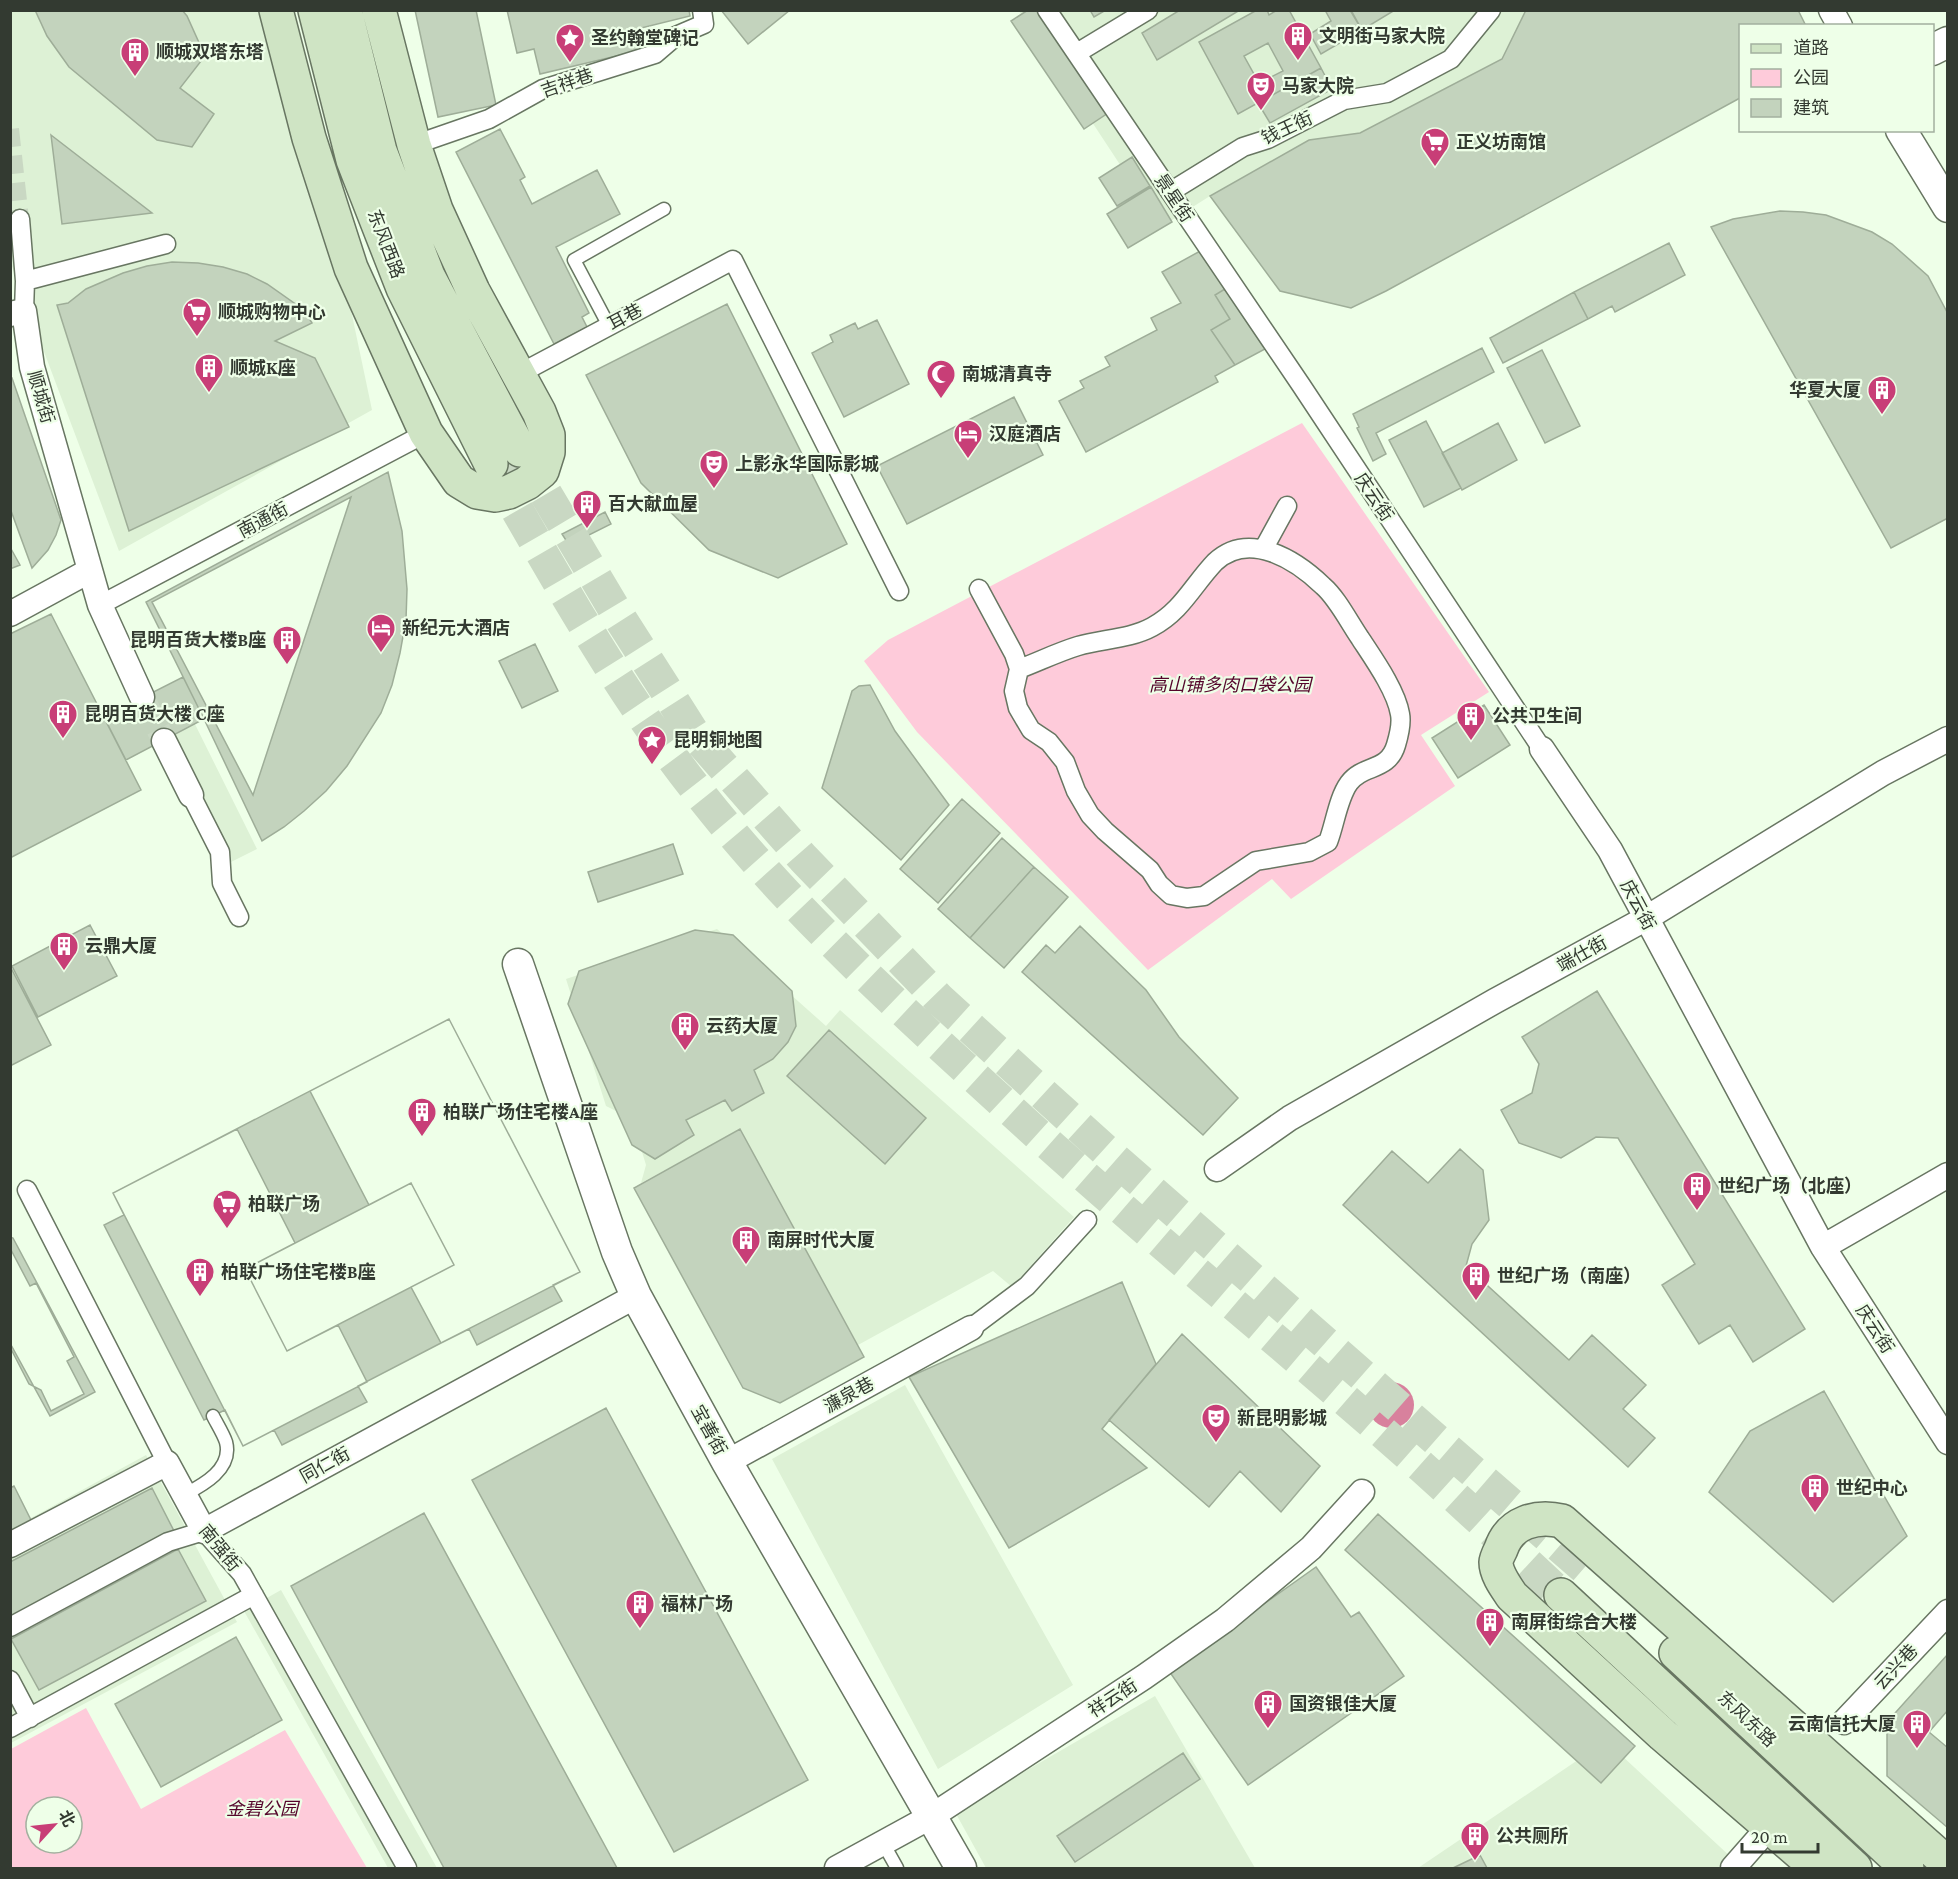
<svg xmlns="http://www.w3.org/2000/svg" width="1958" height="1879" viewBox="0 0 1958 1879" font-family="'Crimson Pro','Noto Sans SC',serif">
<rect width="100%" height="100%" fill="#eeffe8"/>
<path fill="#ddf1d5" d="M11,11h277l84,399 -253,141 -108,-287z
M1019,11h507l-24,48 -142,74 -150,63 -49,31z
M178,690l79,159 -26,13 -80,-159z
M717,929l109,97 14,-16 234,207 -62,70 -19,-16 -135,74 -118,-215 -99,53 5,-18 -7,-23 -23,-31 -10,-5 -40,-127z
M905,1385l168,300 -135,84 -166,-310z
M146,1455l91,167 -226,121v-214z
M281,1590l156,278h-49l-144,-257z
M1155,1696l100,172h-269l-31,-56z
M1606,1741l127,118 -9,9h-306z"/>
<path fill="#fecbda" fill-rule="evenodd" d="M1302,423l187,269 -68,43 34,51 -164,113 -19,-20 -124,91 -231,-238 -53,-71 24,-21z
M86,1708l55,101 144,-79 82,138h-356v-119zM36,1807h36v36h-36z"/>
<path fill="#d8819d" d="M1368 1405a23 23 0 1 1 46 0a23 23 0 1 1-46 0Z"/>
<path fill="#c3d3bd" stroke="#9ead98" stroke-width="1.5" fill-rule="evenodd" d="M35,10h147l5,6 18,40 -25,32 34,26 -22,33 -35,-7 -88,-73 -22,-31z
M415,10h61l20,95 -58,12z
M507,10h182l1,6 -53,13 5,21 -102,24 -6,-25 -17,4z
M721,10h69l-42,34z
M1028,10h12l68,103 -24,16 -73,-108z
M1090,10h16l-12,7z
M1180,10h60l-83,50 -15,-27z
M1257,10h10l2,5 8,-5h12l32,58 -83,46 -39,-72zM1268,43l15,28 -24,12 -15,-27z
M1325,10h25l12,20 -41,24 -11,-20 21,-13z
M1351,10h44l-33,20z
M1526,10h272l8,16h-66v72l-354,193 -35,17 -71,-17 -70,-95 99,-56 51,-7 142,-74z
M1321,68l11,21 -62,34 -12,-20z
M500,129l25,48 -5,3 12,24 65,-34 23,44 -64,33 33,66 -7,4 5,10 -33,17 -98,-192z
M51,135l101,78 -90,11z
M1132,157l18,29 -33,20 -18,-28z
M1151,187l21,35 -44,26 -21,-34z
M1780,211l23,1 23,3 46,17 20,12 36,32 20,38v204l-57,30 -180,-321 22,-8z
M1669,243l16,32 -70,37 -3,-6 -24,13 -14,-27z
M1202,250l23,39 -10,6 15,24 -19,11 24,35 -20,11 3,6 -132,70 -27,-51 25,-13 -4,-7 30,-15 -5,-9 52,-27 -6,-12 30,-15 -19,-31z
M172,262l26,1 25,4 24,7 20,10 37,26 8,13 -37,18 40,17 34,69 -220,104 -72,-226 11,-2 18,-14 37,-16 24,-7z
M1225,289l40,60 -30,16 -24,-35 19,-11 -15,-24z
M1574,292l14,27 -85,44 -13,-25z
M727,304l120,240 -69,34 -69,-28 -68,-67 -55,-108z
M877,320l32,64 -65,33 -32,-64 21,-11 -3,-7 25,-12 3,6z
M1482,348l12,24 -118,61 10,21 -13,7 -16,-33 2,-1 -6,-13z
M1542,350l38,76 -35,17 -38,-75z
M12,378l49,142 -5,15 -8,15 -16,18 -22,-60v-129z
M1014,397l29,58 -136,69 -30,-58z
M1426,421l35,67 -37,19 -35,-67z
M1498,423l19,37 -55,30 -20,-37z
M388,472l14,59 5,58 -1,31 -6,33 -8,32 -11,28 -34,53 -21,25 -22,20 -20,16 -22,14 -58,-122 -58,-117z
M351,497l-98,298 -101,-193z
M605,512l6,12 -42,21 -7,-11z
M10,547l10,18 -10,4z
M51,614l90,176 -131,68v-224z
M535,644l23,47 -36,17 -23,-47z
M183,677l21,42 -78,41 -22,-43z
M870,685l25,46 54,74 -48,55 -79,-72 30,-97 7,-5z
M1484,705l26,40 -52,33 -26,-40z
M962,799l38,34 -62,70 -38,-34z
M1002,838l32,29 -64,71 -32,-29z
M673,844l10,30 -85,28 -10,-30z
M1034,867l34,30 -64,71 -34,-30z
M90,925l27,51 -79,41 -26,-51z
M1080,926l66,64 33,47 59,61 -35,37 -181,-163 24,-27 9,8z
M695,930l38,5 59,56 4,35 -8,16 -15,17 -19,11 10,23 -32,18 -7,-11 -39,20 8,15 -39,24 -23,-14 -64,-141 11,-33z
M10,966l41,79 -41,21z
M1597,991l208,338 -52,33 -23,-37 -31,19 -37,-59 33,-21 -77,-126 -22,-1 -35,21 -42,-15 -18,-33 31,-17 7,-29 -17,-27z
M449,1019l131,253 -27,13 9,16 -85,44 -8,-16 -28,14 -83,43 9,16 -85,43 -8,-15 -31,16 -130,-253zM411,1183l43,82 -167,86 -42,-82z
M449,1019l131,253 -139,71 -30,-56 43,-22 -43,-82 -42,22 -59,-114z
M829,1030l97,88 -41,46 -98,-88z
M237,1129l58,114 -50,26 42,82 51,-26 29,57 -124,64 -18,-36 -21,10 -100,-195 20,-10 -11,-22z
M740,1129l124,228 -84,46 -37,-15 -109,-200z
M1460,1149l23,21 6,50 -17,24 -6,22 103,94 23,-25 54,50 -23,24 32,29 -27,29 -285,-262 49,-54 36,32z
M10,1237l3,1 82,154 -45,24 -40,-73z
M10,1248l20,38 6,-3 38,74 -7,4 17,33 -33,17 -10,-21 -12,-6 -19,-37z
M1122,1282l34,82 -54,65 45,39 -138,80 -100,-171z
M1182,1334l138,132 -39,46 -41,-41 -31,36 -100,-87z
M1824,1391l83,145 -74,66 -124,-110 41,-61z
M606,1408l202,372 -134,72 -202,-372z
M14,1486l21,42 -25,13v-53z
M152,1488l21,41v4l-163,87v-58z
M424,1513l193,355h-173l-153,-282z
M1378,1514l257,232 -34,37 -256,-233z
M178,1549l28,52 -167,89 -28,-51z
M1316,1567l35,50 8,-5 45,64 -156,109 -79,-114z
M236,1637l46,83 -121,67 -46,-83z
M1948,1654v174l-61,-52v-54z
M1948,1710v38l-19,-16z
M1183,1753l17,26 -125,83 -18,-26z
M1480,1855l7,13h-34z"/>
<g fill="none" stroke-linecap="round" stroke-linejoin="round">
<path stroke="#c9d8c3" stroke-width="18" stroke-dasharray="18 9" stroke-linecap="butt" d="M10,129l10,90"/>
<path stroke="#c9d8c3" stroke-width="24" stroke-dasharray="24 12" stroke-linecap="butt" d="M142,697l22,44"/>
<path stroke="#c9d8c3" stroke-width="33" stroke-dasharray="33 16" stroke-linecap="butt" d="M521,452l92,155 79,124 111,127 136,141 169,154 333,291 146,126
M493,468c65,113 129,229 211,331 88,111 193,207 297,302 137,126 282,242 421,366 47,42 93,85 139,128"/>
<g stroke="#687662" stroke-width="15">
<path id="service" d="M609,326l-35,-66 90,-51
M184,1495c19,-10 49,-26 42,-53 -3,-9 -9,-18 -13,-26
M883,1843l14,25"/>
</g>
<g stroke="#687662" stroke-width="21">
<path id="pedestrian" d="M1047,10l254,375 241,364
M1077,53l71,-43
M414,145l75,-26 54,-30 112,-35 21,-18 28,-12 -2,-14
M1170,192l73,-45 25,-8 76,-39 43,-7 64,-34 40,-49
M20,219l5,62 -1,30
M25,281l141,-37
M517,375l216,-115 166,331
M1264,548l23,-42
M979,589l35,65 5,15 -5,22 4,17 13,22 18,12 16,20 11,29 14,24 15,16 45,39 9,14 12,11 16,3 17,-2 52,-35 53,-9 19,-10c7,-18 10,-44 21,-59 14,-19 39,-11 47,-38 3,-10 6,-21 4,-31 -4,-24 -27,-56 -40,-76 -11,-16 -23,-40 -37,-52 -27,-26 -74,-56 -108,-24 -22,23 -33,49 -63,65 -22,12 -50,12 -74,19 -20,6 -40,16 -59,23
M100,605l326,-172
M191,795l29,57 2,31 17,34
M27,1190l140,273
M971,1328l56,-42 60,-66
M10,1627l158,-85 36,-11 38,43 165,294
M10,1680l20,38
M10,1728l244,-133"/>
</g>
<g stroke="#687662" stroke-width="27">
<path id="minor" d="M1831,10l9,16
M10,314l14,-3 8,56 68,238 42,92
M10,614l79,-43
M164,741l27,54
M1542,749l68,101 213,397 125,195
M1217,1169l73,-51 205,-117 150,-82 238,-146 65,-34
M1823,1247l125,-72
M727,1462l244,-134
M10,1545l157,-82 37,68 432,-235
M1844,1722l104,-110
M837,1868l95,-52 212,-139 81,-57 86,-72 51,-56
M1733,1868l36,-41"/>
</g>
<g stroke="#687662" stroke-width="33">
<path id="tertiary" d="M1932,50l16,-8
M1901,130l47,77
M518,964l99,288 19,44 91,166 234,406"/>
</g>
<g stroke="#687662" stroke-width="36">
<path id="secondary" d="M276,10l33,128 42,130 75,165 33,48 18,11 18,3 14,-3 18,-9 15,-12 6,-19v-17l-9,-23 -66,-121 -37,-81 -22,-65 -35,-135
M315,10l38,150 50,128 88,176
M345,10l35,141 48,125 92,174
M1561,1595l294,273
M1676,1653l231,215
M1817,1868l-154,-133 -151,-139c-6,-9 -16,-22 -16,-34 0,-3 3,-9 5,-13 9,-27 36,-34 61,-28l386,343"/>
</g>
<use href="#service" stroke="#fff" stroke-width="12"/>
<use href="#pedestrian" stroke="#fff" stroke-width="18"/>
<use href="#minor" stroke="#fff" stroke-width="24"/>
<use href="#tertiary" stroke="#fff" stroke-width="30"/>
<use href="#secondary" stroke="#cfe4c4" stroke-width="33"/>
</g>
<defs>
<g id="building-pin" transform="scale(1.5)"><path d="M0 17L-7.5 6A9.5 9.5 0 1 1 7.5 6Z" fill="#c83e77" stroke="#eeffe8"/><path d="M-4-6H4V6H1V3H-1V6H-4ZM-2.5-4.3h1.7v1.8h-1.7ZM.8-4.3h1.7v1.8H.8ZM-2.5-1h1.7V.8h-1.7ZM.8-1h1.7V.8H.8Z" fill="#fff"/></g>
<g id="sight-pin" transform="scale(1.5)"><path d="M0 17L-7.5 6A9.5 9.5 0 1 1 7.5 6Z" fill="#c83e77" stroke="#eeffe8"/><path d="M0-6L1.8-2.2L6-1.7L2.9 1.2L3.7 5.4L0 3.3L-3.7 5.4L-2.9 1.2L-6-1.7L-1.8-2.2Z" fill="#fff"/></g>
<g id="theatre-pin" transform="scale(1.5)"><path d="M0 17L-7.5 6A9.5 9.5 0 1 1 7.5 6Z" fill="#c83e77" stroke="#eeffe8"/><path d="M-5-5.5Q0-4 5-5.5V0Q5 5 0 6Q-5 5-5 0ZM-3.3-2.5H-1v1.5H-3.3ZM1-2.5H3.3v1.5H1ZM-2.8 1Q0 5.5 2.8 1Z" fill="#fff"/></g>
<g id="supermarket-pin" transform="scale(1.5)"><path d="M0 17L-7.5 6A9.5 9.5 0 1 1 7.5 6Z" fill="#c83e77" stroke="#eeffe8"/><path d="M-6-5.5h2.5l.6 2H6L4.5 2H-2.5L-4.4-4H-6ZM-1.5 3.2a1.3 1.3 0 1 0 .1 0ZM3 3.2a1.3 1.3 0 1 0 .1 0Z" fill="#fff"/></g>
<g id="mosque-pin" transform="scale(1.5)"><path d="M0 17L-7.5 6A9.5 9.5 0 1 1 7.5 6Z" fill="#c83e77" stroke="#eeffe8"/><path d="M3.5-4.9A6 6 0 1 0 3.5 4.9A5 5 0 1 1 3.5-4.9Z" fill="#fff"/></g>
<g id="hotel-pin" transform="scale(1.5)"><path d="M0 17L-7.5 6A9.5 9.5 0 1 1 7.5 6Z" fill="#c83e77" stroke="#eeffe8"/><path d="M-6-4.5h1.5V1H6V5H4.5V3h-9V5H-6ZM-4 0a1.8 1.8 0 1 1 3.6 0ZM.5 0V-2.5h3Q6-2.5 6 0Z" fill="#fff"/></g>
</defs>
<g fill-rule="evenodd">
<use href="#building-pin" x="1298" y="36"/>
<use href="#sight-pin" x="570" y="38"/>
<use href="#building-pin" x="135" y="52"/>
<use href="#theatre-pin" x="1261" y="86"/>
<use href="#supermarket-pin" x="1435" y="142"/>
<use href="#supermarket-pin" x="197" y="312"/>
<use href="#building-pin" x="209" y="368"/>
<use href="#mosque-pin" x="941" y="374"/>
<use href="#building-pin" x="1882" y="390"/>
<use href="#hotel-pin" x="968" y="434"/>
<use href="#theatre-pin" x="714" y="464"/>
<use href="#building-pin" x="587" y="504"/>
<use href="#hotel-pin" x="381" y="628"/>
<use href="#building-pin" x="287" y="640"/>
<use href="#building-pin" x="63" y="714"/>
<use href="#building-pin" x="1471" y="716"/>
<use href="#sight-pin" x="652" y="740"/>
<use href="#building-pin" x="64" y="946"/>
<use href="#building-pin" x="685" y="1026"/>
<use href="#building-pin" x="422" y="1112"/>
<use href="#building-pin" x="1697" y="1186"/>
<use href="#supermarket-pin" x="227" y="1204"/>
<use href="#building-pin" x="746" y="1240"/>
<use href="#building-pin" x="200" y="1272"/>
<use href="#building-pin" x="1476" y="1276"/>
<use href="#theatre-pin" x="1216" y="1418"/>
<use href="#building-pin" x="1815" y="1488"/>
<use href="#building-pin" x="640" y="1604"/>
<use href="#building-pin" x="1490" y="1622"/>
<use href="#building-pin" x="1268" y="1704"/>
<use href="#building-pin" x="1917" y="1724"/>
<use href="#building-pin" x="1475" y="1836"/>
</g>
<g text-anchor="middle" stroke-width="4.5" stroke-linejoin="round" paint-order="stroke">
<g font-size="18" font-weight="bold" fill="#333a31" stroke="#eeffe8" text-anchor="start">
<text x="1319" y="42">文明街马家大院</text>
<text x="591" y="44">圣约翰堂碑记</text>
<text x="156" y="58">顺城双塔东塔</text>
<text x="1282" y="92">马家大院</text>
<text x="1456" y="148">正义坊南馆</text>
<text x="218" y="318">顺城购物中心</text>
<text x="230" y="374">顺城K座</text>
<text x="962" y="380">南城清真寺</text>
<text x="1861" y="396" text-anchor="end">华夏大厦</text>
<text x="989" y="440">汉庭酒店</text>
<text x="735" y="470">上影永华国际影城</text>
<text x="608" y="510">百大献血屋</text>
<text x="402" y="634">新纪元大酒店</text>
<text x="266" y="646" text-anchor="end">昆明百货大楼B座</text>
<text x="84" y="720">昆明百货大楼 C座</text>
<text x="1492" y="722">公共卫生间</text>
<text x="673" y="746">昆明铜地图</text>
<text x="85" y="952">云鼎大厦</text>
<text x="706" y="1032">云药大厦</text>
<text x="443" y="1118">柏联广场住宅楼A座</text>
<text x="1718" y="1192">世纪广场（北座）</text>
<text x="248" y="1210">柏联广场</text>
<text x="767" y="1246">南屏时代大厦</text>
<text x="221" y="1278">柏联广场住宅楼B座</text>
<text x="1497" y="1282">世纪广场（南座）</text>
<text x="1237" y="1424">新昆明影城</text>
<text x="1836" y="1494">世纪中心</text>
<text x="661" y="1610">福林广场</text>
<text x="1511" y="1628">南屏街综合大楼</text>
<text x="1289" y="1710">国资银佳大厦</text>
<text x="1896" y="1730" text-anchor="end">云南信托大厦</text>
<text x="1496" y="1842">公共厕所</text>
</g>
<g font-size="18" fill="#333a31" stroke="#eeffe8">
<text transform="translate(567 83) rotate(-19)" y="6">吉祥巷</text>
<text transform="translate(1287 128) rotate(-25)" y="6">钱王街</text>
<text transform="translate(1174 198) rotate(56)" y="6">景星街</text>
<text transform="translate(386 244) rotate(69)" y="6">东风西路</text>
<text transform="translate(625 317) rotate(-28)" y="6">耳巷</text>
<text transform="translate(41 397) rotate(74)" y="6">顺城街</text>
<text transform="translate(1374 497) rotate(56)" y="6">庆云街</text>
<text transform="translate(263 520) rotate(-28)" y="6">南通街</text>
<text transform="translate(1638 905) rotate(62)" y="6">庆云街</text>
<text transform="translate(1582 954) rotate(-29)" y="6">端仕街</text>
<text transform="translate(1875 1329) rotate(57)" y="6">庆云街</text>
<text transform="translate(849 1395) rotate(-29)" y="6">濂泉巷</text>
<text transform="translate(709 1430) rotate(61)" y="6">宝善街</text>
<text transform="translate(325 1465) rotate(-29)" y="6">同仁街</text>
<text transform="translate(220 1548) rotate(51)" y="6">南强街</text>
<text transform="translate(1896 1667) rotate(-47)" y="6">云兴巷</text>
<text transform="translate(1113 1698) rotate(-33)" y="6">祥云街</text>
<text transform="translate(1747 1719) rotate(43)" y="6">东风东路</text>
</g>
<g font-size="18" font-style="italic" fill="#55052b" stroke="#eeffe8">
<text x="1230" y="691">高山铺多肉口袋公园</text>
<text x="262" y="1815">金碧公园</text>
</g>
</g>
<rect width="1958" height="1879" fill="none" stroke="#333a31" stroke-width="24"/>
<rect x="1739" y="24" width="195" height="108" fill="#eeffe8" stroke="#a3b09f" stroke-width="1.5"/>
<rect x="1751" y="44" width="30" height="9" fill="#cfe4c4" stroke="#a3b09f" stroke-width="1.5"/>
<text x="1793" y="54" font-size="18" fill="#333a31">道路</text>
<rect x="1751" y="69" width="30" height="18" fill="#fecbda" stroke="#a3b09f" stroke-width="1.5"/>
<text x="1793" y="84" font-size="18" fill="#333a31">公园</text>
<rect x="1751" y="99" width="30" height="18" fill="#c3d3bd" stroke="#a3b09f" stroke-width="1.5"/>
<text x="1793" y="114" font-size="18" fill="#333a31">建筑</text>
<g transform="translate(54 1825) rotate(63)"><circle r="28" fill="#eeffe8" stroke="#a3b09f" stroke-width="1.5"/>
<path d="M0-4.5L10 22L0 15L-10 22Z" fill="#c83e77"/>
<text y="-9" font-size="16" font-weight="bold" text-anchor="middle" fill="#333a31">北</text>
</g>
<path d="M1742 1843v9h76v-9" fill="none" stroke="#333a31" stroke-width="3"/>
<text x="1751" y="1843" font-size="18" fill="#333a31" stroke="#eeffe8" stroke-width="4.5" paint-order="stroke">20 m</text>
</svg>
